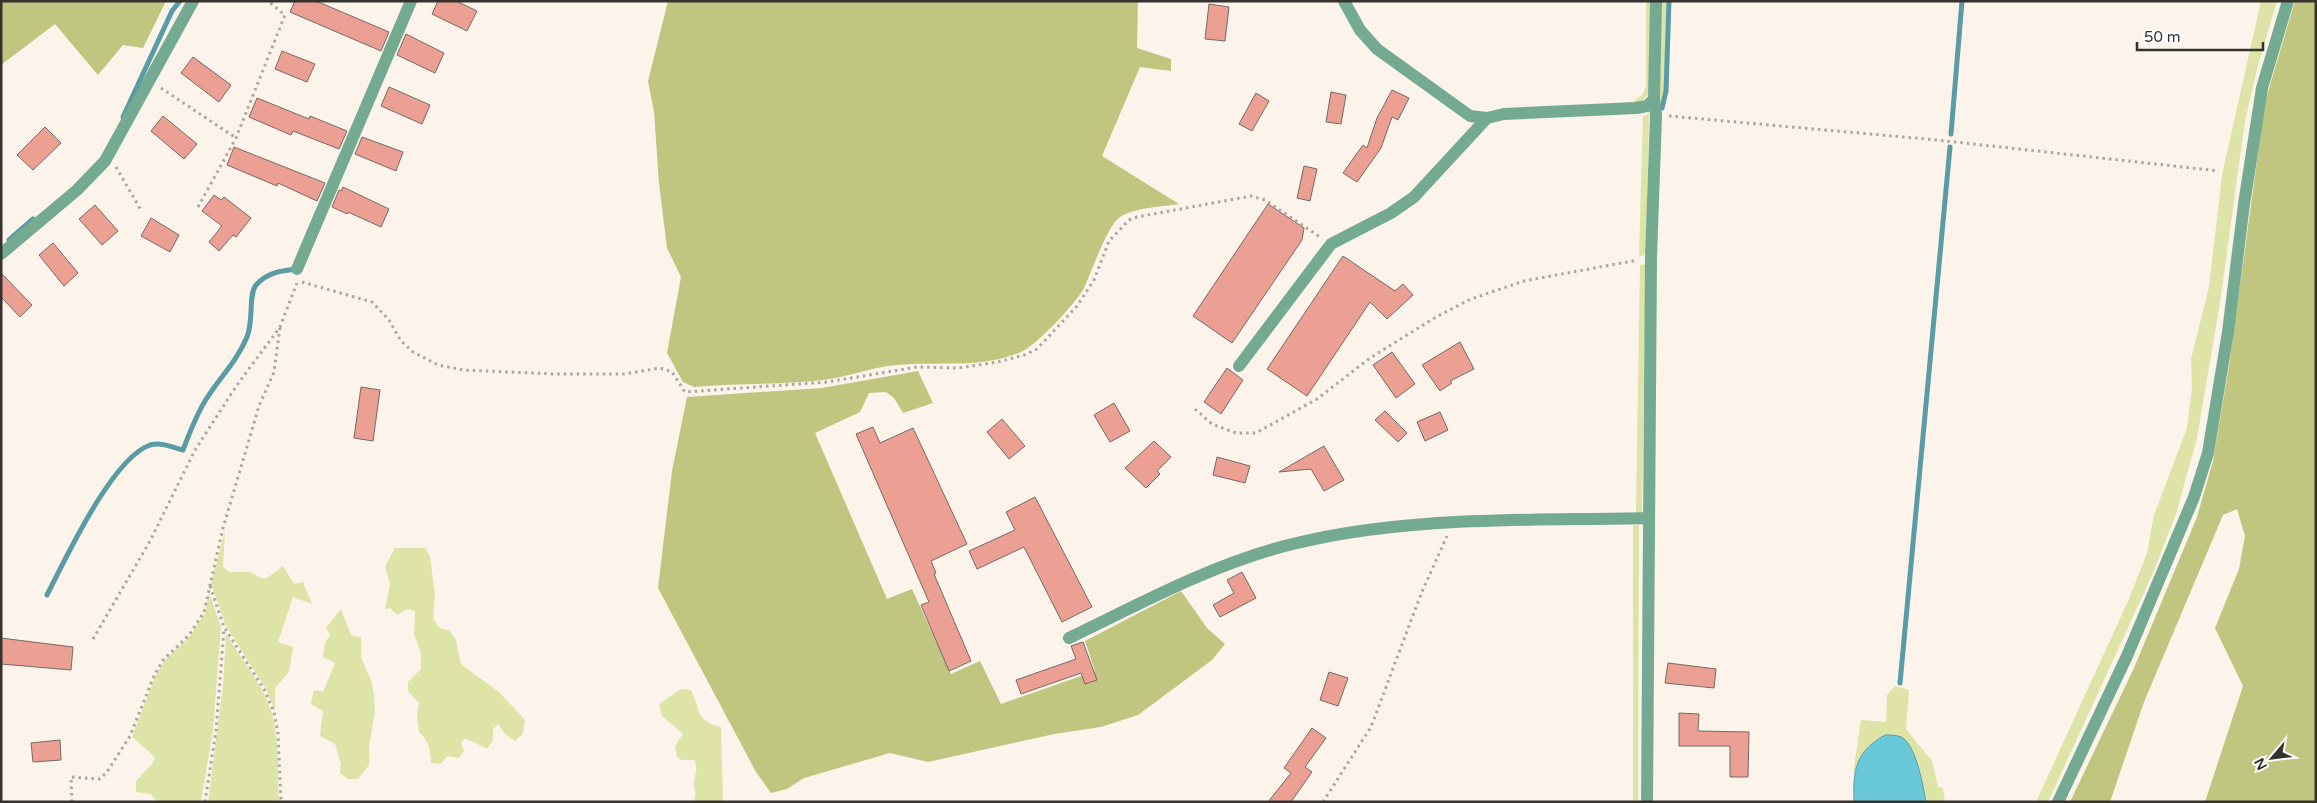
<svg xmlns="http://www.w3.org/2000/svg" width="2317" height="803" viewBox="0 0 2317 803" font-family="'Varela Round',sans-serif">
<rect width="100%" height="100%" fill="#fcf3ea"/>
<path fill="#dee3a7" d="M1646,1h6l-2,92 -9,9 -12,2 13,-9 4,-8z
M1660,1h7l-3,91 -5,16z
M2261,1h16l-19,64 -13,56 -25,182 -23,135 -21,76 -23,59 -105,229h-12l93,-203 18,-46 7,-38 33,-87 5,-41 -1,-28 18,-72 13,-112z
M1649,114l-3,140 -7,3 4,-141z
M1646,264l-4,250 -6,-1 4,-248z
M1633,525h6l-1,277h-5z
M225,531l-2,36 6,5h21l11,6h6l16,-12 11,18 9,-2 9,22 -19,-7 -15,45 15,5 -4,25 -14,16v23l-9,-22 -40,-63 -15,-42z
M395,548h30l5,8 5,39 -2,24 7,9 10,3 6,9 5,24 39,29 25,27 -2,14 -8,7 -10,-7 -7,-10 -5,5v11l-6,9 -22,-11 -4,5 3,8 -5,7 -12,-2 -6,8 -10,-1c-1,-14 -2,-22 -12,-31l-2,-15 2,-14 -11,-12v-9l13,-13v-16l-7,-19 1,-23 -7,-2 -11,6 -7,-7 -5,1 5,-25 -5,-18z
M209,592l12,35 -8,103 -12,72h-44l-6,-8 -15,-2v-11l16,-17 3,-7 -23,-20 23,-60 9,-16 26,-25 15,-23z
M341,609l10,26 10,3v19l11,26 2,12 1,17 -6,34v19l-11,14h-10l-8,-6 1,-9 -6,-20 -15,-8 3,-25 -12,-7 3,-14 9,2 12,-29 -12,-6 2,-14 5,-8 -4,-7z
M226,634c15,25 38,51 46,80 8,28 5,59 7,88h-71l15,-116z
M1895,686l14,4 -3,39 26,32 6,26 5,1 2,14h-19l-26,-66c-30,-2 -35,14 -47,38l8,-54 25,2 1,-27z
M681,689l10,1c10,20 4,31 30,37l2,75h-34l5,-1c3,-8 0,-10 0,-17 0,-10 5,-14 0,-24h-13l-4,-3 -2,-11 8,-12 -21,-18 -3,-12z"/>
<path fill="#c0c67f" d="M1,1h165l-23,47 -20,-3 -25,30 -43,-51 -54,41z
M668,1h470l-1,47 34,11v12l-31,-4 -38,89 77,48c-18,3 -43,3 -59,13 -13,9 -28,54 -36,71 -7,14 -48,58 -63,64 -39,17 -83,9 -124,13 -25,2 -49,12 -74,15 -43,5 -86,3 -129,7l-11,-5 -16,-29 14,-76 -14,-29 -8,-65 -5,-71 -6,-31z
M2295,1h21v801h-111l38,-116 -28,-58 24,-59 6,-33 -8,-27 -14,6 -79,187 -34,100h-40l64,-134 63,-151 16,-56 16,-95 36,-264z
M918,371l15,32 -30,10 -9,-15 -8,-6 -17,1 -9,19 -45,21 72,166 25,-10 39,85 29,-13 21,43 94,-33 -10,-30 96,-50 26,37 18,16 -13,16 -74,55 -37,12 -47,7 -126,28 -38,-9 -86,25 -17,11 -16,4 -15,-21 -98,-184 14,-117 15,-74 135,-9z"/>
<path fill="#69c9d8" stroke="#5a9ca5" d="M1885,735c5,0 12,0 16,2 15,7 22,49 25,65h-72c-1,-32 1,-50 31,-67z"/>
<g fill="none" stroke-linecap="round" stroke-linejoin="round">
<path stroke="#5a9ca5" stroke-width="5" d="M1662,108l4,-17 3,-90
M123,117l49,-106 8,-10
M1951,134l11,-133
M9,240l24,-21
M47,595c18,-35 65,-137 103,-150 11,-3 22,2 33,5 6,-16 13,-34 22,-49 14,-23 31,-38 42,-64 7,-17 1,-42 9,-52 11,-13 25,-14 41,-16
M1900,683l50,-536"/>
</g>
<path fill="#eca093" stroke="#756967" d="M295,1h21l73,31 -8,19 -91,-39z
M438,1h18l21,10 -10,20 -35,-17z
M1209,4l20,3 -4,34 -20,-2z
M406,34l38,19 -9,20 -38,-18z
M282,51l33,13 -8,18 -32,-13z
M193,57l38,28 -12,17 -38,-29z
M389,87l41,18 -8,19 -41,-18z
M1392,90l17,8 -11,22 -6,-3 -11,31 -24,34 -14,-9 20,-28 4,3 10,-30z
M1331,92l15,3 -5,29 -15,-2z
M1256,93l13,8 -17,30 -13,-7z
M257,98l52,21 1,-3 37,15 -8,18 -46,-18 -2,4 -42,-18z
M163,116l34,28 -13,15 -33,-28z
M45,127l16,16 -28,27 -16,-15z
M362,137l41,15 -7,19 -41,-17z
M234,147l91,36 -8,18 -39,-18 -1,3 -50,-21z
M1304,166l13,3 -7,32 -13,-3z
M343,187l46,22 -8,18 -33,-15 -1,2 -15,-7 7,-17 2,1z
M214,195l7,5 3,-3 27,21 -15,19 -3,-2 -14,16 -10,-9 13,-16 -20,-15z
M1268,204l36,24 -2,12 -70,103 -39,-27z
M95,205l23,26 -16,14 -23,-26z
M151,218l28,17 -9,17 -29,-16z
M53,243l25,30 -14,13 -25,-31z
M1343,256l52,35 8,-7 10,11 -26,24 -17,-17 -63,94 -40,-27z
M1,273l31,32 -12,12 -19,-20z
M1460,342l14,27 -24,12 2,2 -12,8 -18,-26z
M1392,352l23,32 -19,14 -23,-33z
M1227,368l16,12 -22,34 -17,-12z
M361,387l19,3 -7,51 -19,-3z
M1114,403l16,28 -20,11 -16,-27z
M1385,411l22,22 -9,9 -23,-22z
M1440,412l8,18 -23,11 -8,-19z
M1002,419l23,27 -16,13 -22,-27z
M873,427l7,16 33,-15 54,116 -36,17 5,12 -2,1 37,87 -22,10 -28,-66 8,-3 -73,-168z
M1154,441l17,16 -14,14 3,3 -14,14 -21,-20z
M1324,446l20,34 -20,11 -13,-22 -32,3z
M1217,457l33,9 -5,17 -32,-8z
M1035,497l57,110 -30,15 -38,-75 -47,22 -8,-18 46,-21 -9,-18z
M1242,572l14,26 -36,19 -7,-12 21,-12 -7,-13z
M1,638l72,9 -2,23 -70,-6z
M1083,642l14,38 -12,4 -4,-11 -60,21 -5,-14 60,-21 -5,-13z
M1668,663l48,6 -2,19 -49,-5z
M1329,672l19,6 -10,28 -18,-6z
M1679,713l20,1 -1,17 51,1 -1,45h-18v-31h-51z
M1312,728l14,10 -21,29 7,5 -21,30h-23l23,-29 -7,-5z
M60,740l1,20 -28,2 -2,-19z"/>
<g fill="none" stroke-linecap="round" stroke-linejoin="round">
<path stroke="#ada69f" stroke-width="3" stroke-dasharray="2.5 4" stroke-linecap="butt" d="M161,88l75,50
M1669,116l268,24 282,31
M116,167l26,45
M198,207l38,-69 49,-123 -17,-14
M302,282l70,20 17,18 12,21 12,11 25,13 25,5 93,4h68l36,-6 12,4 13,20 142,-10 90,-15 41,1 40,-6 26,-7 13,-6 40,-43 17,-26 15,-39 20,-21 8,-3 114,-21 14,4 55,37
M1195,409l17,15 24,9h20l61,-34 53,-41 66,-41 35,-18 53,-18 114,-21
M210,586l14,41 40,62 10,23 4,21 3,69
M93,639l57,-98 45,-91 42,-65 43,-58 17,-44
M72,802l-1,-25 29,2 7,-7 23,-36 24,-60 9,-16 26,-25 15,-23 19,-84 36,-122 15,-34 6,-45
M205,802l11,-71 8,-102
M1323,802l48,-75 50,-133 26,-58"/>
<path stroke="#73aa91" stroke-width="12" d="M1344,1l16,29 17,19 93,67 17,2 17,-4 132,-6 11,-2 7,-7
M1,254l76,-64 28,-29 88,-160
M297,269l114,-268
M1239,366l92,-122 60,-31 23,-16 73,-79
M1069,638c69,-33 138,-71 212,-91 119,-32 245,-26 368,-29
M1647,802l4,-544 5,-143 -2,-16 2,-98
M2058,802l69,-146 67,-159 14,-44 20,-121 16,-128 18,-116 26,-87"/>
</g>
<rect width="2317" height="803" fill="none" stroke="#36332f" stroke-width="5"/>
<g transform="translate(2272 758) rotate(242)" stroke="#ffffff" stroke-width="4" paint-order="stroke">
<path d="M0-4L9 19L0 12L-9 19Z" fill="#36332f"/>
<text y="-8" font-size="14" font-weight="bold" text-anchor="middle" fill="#36332f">N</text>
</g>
<path d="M2137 42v8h126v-8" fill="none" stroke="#36332f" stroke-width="2.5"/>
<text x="2144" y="42" font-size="15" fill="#36332f" stroke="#ffffff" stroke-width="4" paint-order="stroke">50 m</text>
</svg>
